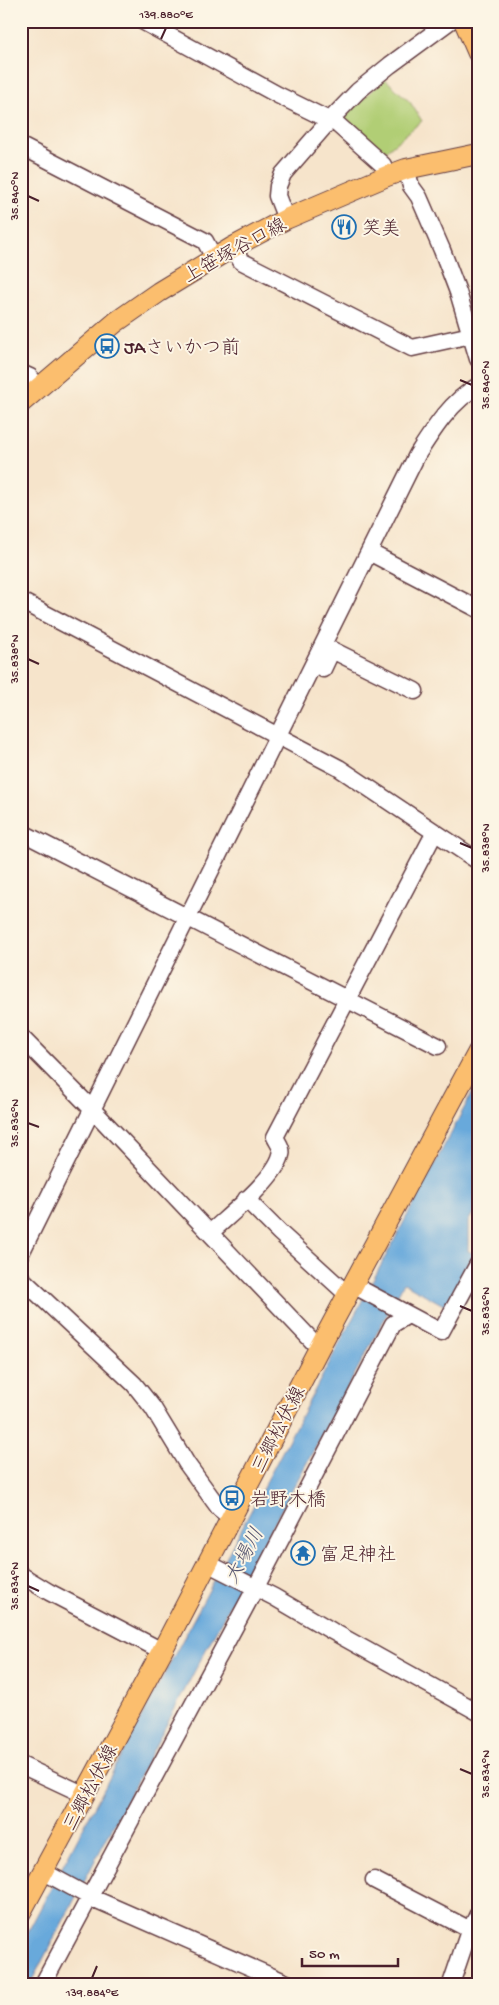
<svg xmlns="http://www.w3.org/2000/svg" width="499" height="2005" viewBox="0 0 499 2005" font-family="'Gochi Hand','Klee One',sans-serif">
<rect width="100%" height="100%" fill="#fcf5e5"/>
<filter id="ink" filterUnits="userSpaceOnUse"><feTurbulence type="fractalNoise" baseFrequency=".02" numOctaves="2"/><feDisplacementMap in="SourceGraphic" scale="10" xChannelSelector="R" yChannelSelector="G"/><feConvolveMatrix kernelMatrix="1 2 1 2 8 2 1 2 1" color-interpolation-filters="sRGB"/></filter>
<filter id="wash" filterUnits="userSpaceOnUse"><feTurbulence type="fractalNoise" baseFrequency=".0096" numOctaves="4" result="noise"/><feDisplacementMap in="SourceGraphic" scale="20" xChannelSelector="R" yChannelSelector="G"/><feGaussianBlur stdDeviation="1.12" result="paint"/><feColorMatrix in="noise" values="0 0 0 0 0 0 0 0 0 0 0 0 0 0 0 0 0 1.4 0 .05"/><feComposite in="paint" operator="in"/></filter>
<g filter="url(#wash)">
<rect width="100%" height="100%" fill="#f6e4cb"/>
<path fill="#b1ce75" stroke="#7e7650" d="M385,79l25,23 12,19 -40,33 -40,-36z"/>
<path fill="#68a9db" stroke="#596483" d="M478,1082v122l-10,18v29l10,5v22l-20,35 -54,-30 -194,359 -180,342h-9v-39z"/>
</g>
<g filter="url(#ink)">
<g fill="none" stroke-linecap="round" stroke-linejoin="round">
<g stroke="#643d43" stroke-width="19">
<path id="minor" d="M142,21l136,74 59,29 46,41 4,11
M21,146l184,95 9,17
M406,169l5,17 8,11 23,53 16,42 20,67
M286,219l-9,-23 1,-10 5,-12 47,-54 28,-29 32,-26 60,-44
M233,247l8,14 171,87 59,-13
M21,373l9,4 9,10
M369,552l109,57
M21,601l318,167 139,93
M323,669l9,-19 83,41
M21,832l417,214
M21,1037l71,72 227,239
M246,1199l34,34 68,62
M210,1233c18,-17 65,-54 71,-78 2,-6 -3,-12 -6,-18l160,-305
M21,1253l396,-798c16,-25 34,-54 61,-69
M21,1278l113,106 19,24 34,56 32,44 12,10
M353,1285l88,47 37,-68
M207,1563l67,34 58,34 146,81
M21,1575l28,17 113,59
M21,1765l64,30
M44,1872l46,25 199,87
M374,1880l104,54
M43,1984l213,-397 137,-263 15,-9
M451,1984l16,-47 11,-23"/>
</g>
<g stroke="#643d43" stroke-width="22">
<path id="major" d="M464,21l14,32
M21,403l95,-81 43,-30 74,-45 53,-28 101,-43 19,-7 72,-15
M21,1912l141,-261 157,-303 159,-296"/>
</g>
<use href="#minor" stroke="#fff" stroke-width="16"/>
<use href="#major" stroke="#fbbe6e" stroke-width="20"/>
</g>
</g>
<path fill="none" stroke="#4a1f2b" stroke-width="2" d="M161,39l5,-11M28,196l11,5M460,380l12,5M28,659l11,5M460,843l12,5M28,1123l11,4M460,1306l12,5M28,1586l11,5M460,1769l12,5M92,1978l5,-12"/>
<defs>
<g id="restaurant-ring" transform="scale(1.25)"><circle r="9.5" fill="#fcf5e5" stroke="#1f6fb2" stroke-width="1.5"/><path d="M-5-6h1v4h1v-4h1v4h1v-4h1v5L-1.5 .5V6h-2V.5L-5-1ZM5-6V6H3V1.5H1.5Q1.5-4 5-6Z" fill="#1f6fb2"/></g>
<g id="bus-ring" transform="scale(1.25)"><circle r="9.5" fill="#fcf5e5" stroke="#1f6fb2" stroke-width="1.5"/><path d="M-5-6H5V4H4V6H2V4H-2V6H-4V4H-5ZM-3.5-4V0h7V-4ZM-3.5 1.2v1.5H-2V1.2ZM2 1.2v1.5H3.5V1.2Z" fill="#1f6fb2"/></g>
<g id="temple-ring" transform="scale(1.25)"><circle r="9.5" fill="#fcf5e5" stroke="#1f6fb2" stroke-width="1.5"/><path d="M0-6L5-2H3V0L6.5 2.5H4V6H1.5V3h-3V6H-4V2.5H-6.5L-3 0V-2H-5Z" fill="#1f6fb2"/></g>
</defs>
<g fill-rule="evenodd">
<use href="#restaurant-ring" x="344" y="227"/>
<use href="#bus-ring" x="107" y="346"/>
<use href="#bus-ring" x="232" y="1498"/>
<use href="#temple-ring" x="303" y="1553"/>
</g>
<g text-anchor="middle" stroke-width="4" stroke-linejoin="round" paint-order="stroke">
<g font-size="19" fill="#4a1f2b" stroke="#fcf5e5" text-anchor="start">
<text x="362" y="234">笑美</text>
<text x="124" y="353">JAさいかつ前</text>
<text x="250" y="1505">岩野木橋</text>
<text x="320" y="1560">富足神社</text>
</g>
<g font-size="19" fill="#4a1f2b" stroke="#fcf5e5">
<text transform="translate(234 249) rotate(-29)" y="7">上笹塚谷口線</text>
<text transform="translate(277 1429) rotate(-63)" y="7">三郷松伏線</text>
<text transform="translate(89 1787) rotate(-62)" y="7">三郷松伏線</text>
</g>
<g font-size="20" font-style="italic" fill="#565671" stroke="#fcf5e5">
<text transform="translate(243 1555) rotate(-62)" y="7">大場川</text>
</g>
</g>
<rect width="499" height="2005" fill="none" stroke="#fcf5e5" stroke-width="55"/>
<path d="M302 1958v8h96v-8" fill="none" stroke="#4a1f2b" stroke-width="2.5"/>
<text x="309" y="1958" font-size="15" fill="#4a1f2b" stroke="#fcf5e5" stroke-width="4" paint-order="stroke">50 m</text>
<rect x="28" y="28" width="444" height="1950" fill="none" stroke="#4a1f2b" stroke-width="2"/>
<g font-size="12" text-anchor="middle" fill="#4a1f2b">
<text x="166" y="18">139.880°E</text>
<text transform="translate(14 196) rotate(-90)" y="4">35.840°N</text>
<text transform="translate(485 385) rotate(-90)" y="4">35.840°N</text>
<text transform="translate(14 659) rotate(-90)" y="4">35.838°N</text>
<text transform="translate(485 848) rotate(-90)" y="4">35.838°N</text>
<text transform="translate(14 1123) rotate(-90)" y="4">35.836°N</text>
<text transform="translate(485 1311) rotate(-90)" y="4">35.836°N</text>
<text transform="translate(14 1586) rotate(-90)" y="4">35.834°N</text>
<text transform="translate(485 1774) rotate(-90)" y="4">35.834°N</text>
<text x="92" y="1996">139.884°E</text>
</g>
</svg>
